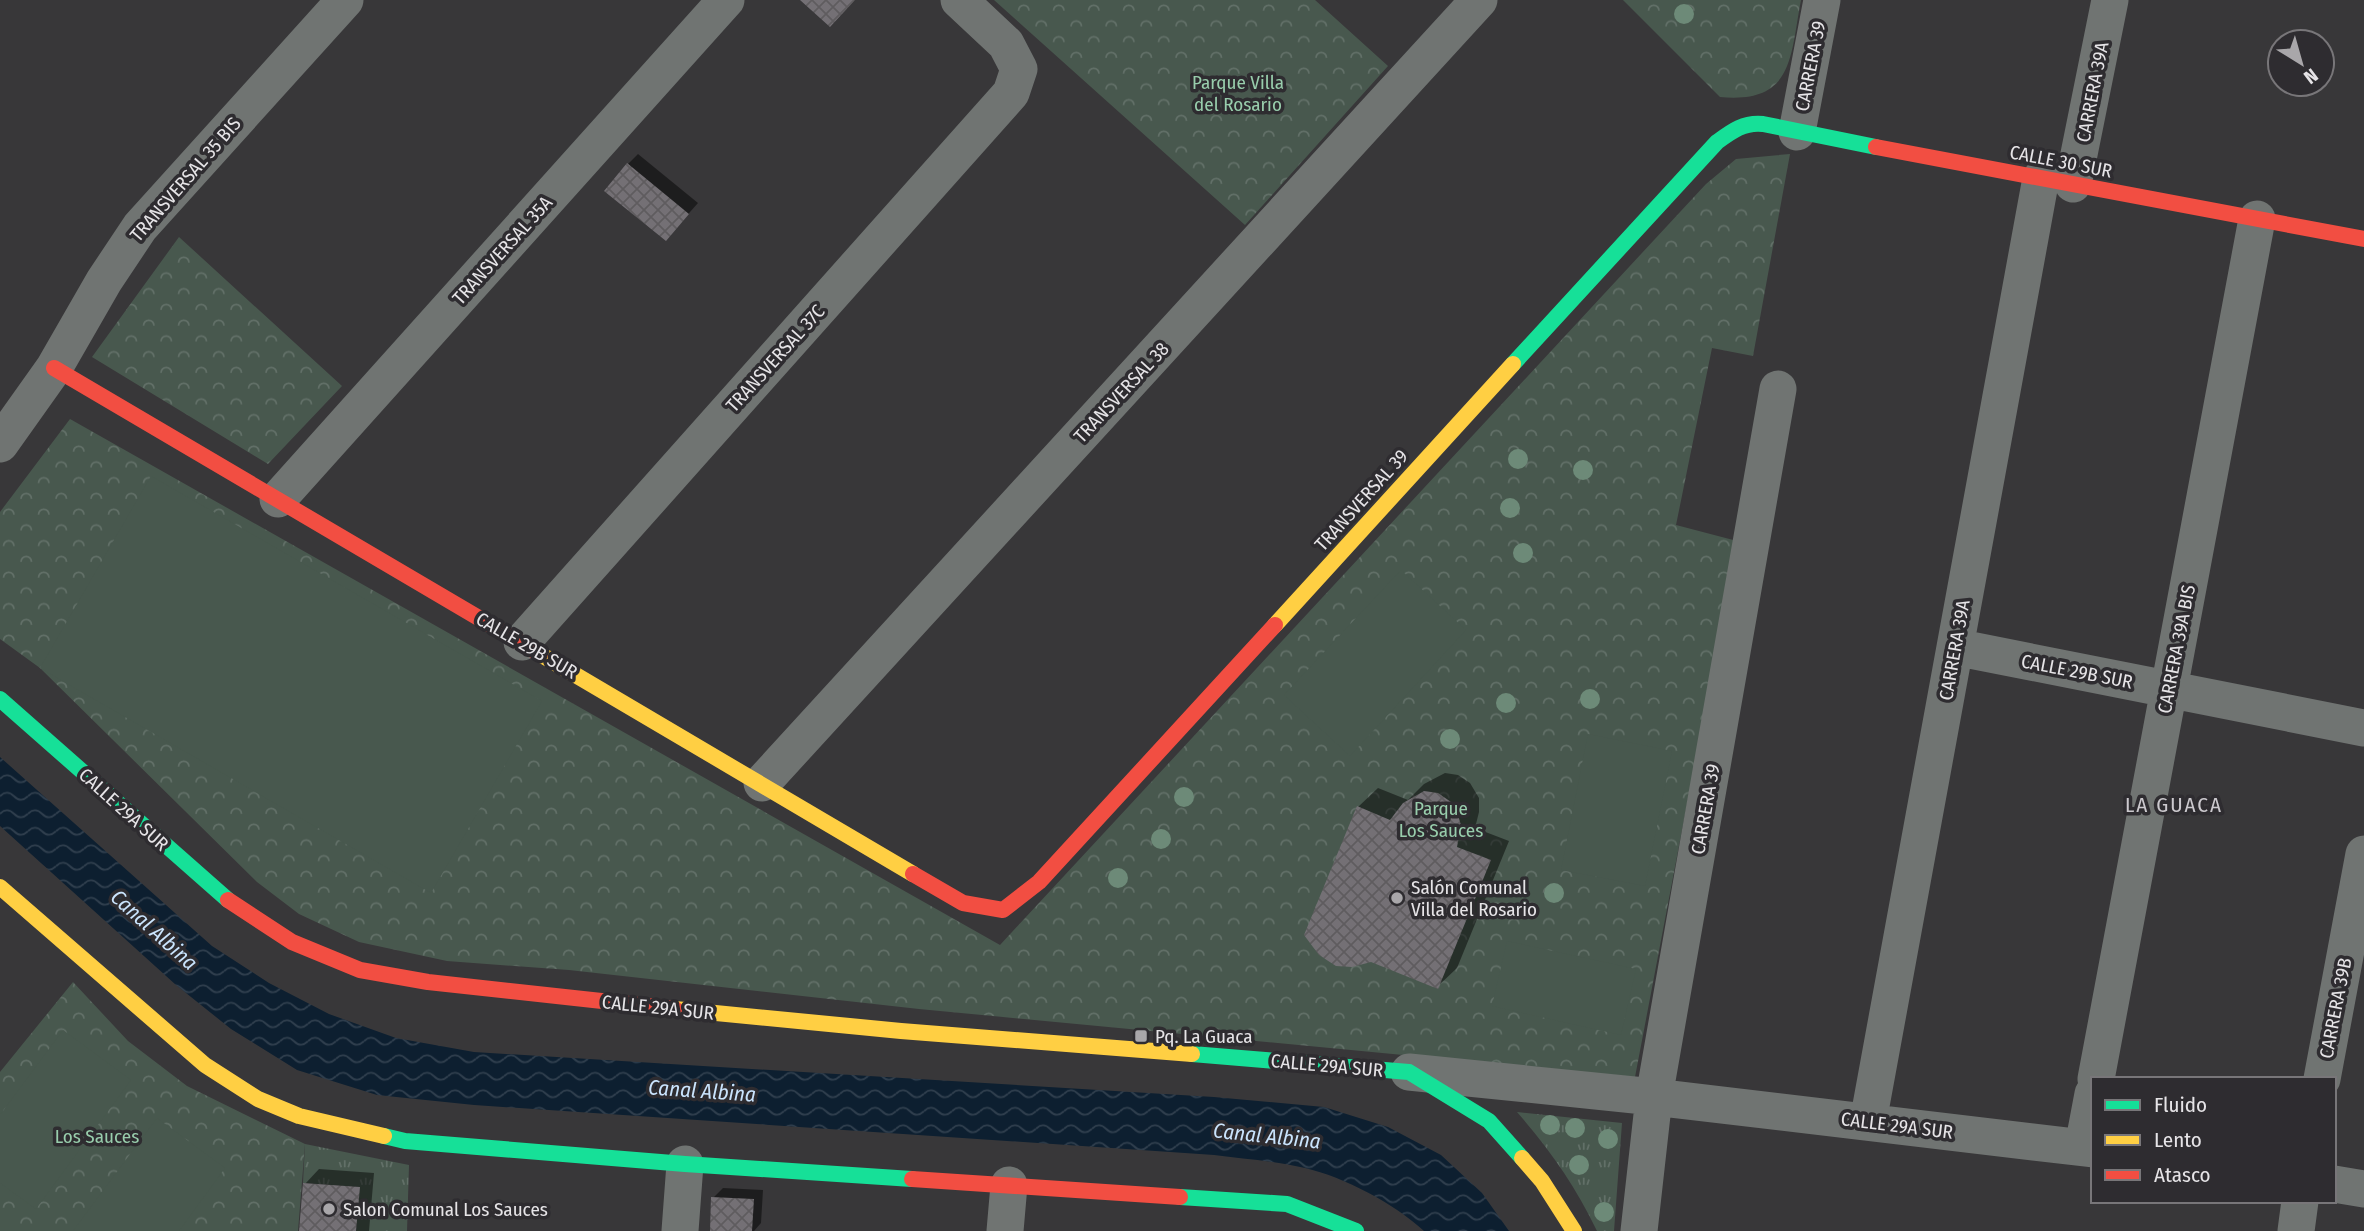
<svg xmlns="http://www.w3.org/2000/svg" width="2364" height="1231" viewBox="0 0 2364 1231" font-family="'Fira Sans Condensed',sans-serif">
<defs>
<pattern id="grass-tufts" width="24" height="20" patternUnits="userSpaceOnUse" patternTransform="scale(1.75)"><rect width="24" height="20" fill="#48584e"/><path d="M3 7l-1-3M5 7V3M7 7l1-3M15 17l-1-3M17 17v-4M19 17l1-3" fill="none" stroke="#627068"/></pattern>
<pattern id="park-crowns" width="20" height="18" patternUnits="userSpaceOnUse" patternTransform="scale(1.75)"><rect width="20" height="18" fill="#48584e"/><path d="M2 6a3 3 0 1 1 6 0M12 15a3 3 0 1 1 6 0" fill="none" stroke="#627068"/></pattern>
<pattern id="water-waves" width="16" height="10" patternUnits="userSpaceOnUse" patternTransform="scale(1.75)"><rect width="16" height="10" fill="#0d1f30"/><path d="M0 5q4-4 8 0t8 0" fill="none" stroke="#303f4e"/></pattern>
<pattern id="building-cross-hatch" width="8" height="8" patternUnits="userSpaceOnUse" patternTransform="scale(1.75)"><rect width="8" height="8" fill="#747075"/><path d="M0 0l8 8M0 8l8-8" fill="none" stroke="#5f5c5f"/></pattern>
</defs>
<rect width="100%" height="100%" fill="#383739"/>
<path fill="url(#grass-tufts)" d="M1517,1112l105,11 -8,108h-17c-22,-46 -47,-81 -80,-119z
M305,1144l104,21 -2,66h-51l3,-44 -56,-4z"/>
<path fill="url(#park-crowns)" d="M994,0h321l73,66 -143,159z
M1623,0h178c-11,57 -7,104 -81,97z
M1790,154l-37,202 -41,-8 -36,177 61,16 -102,536 -716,-68 -350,-39 -122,-9 -88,-19 -60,-28 -42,-32 -217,-214 -40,-29v-127l70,-93 930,526 706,-761 30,-25z
M179,237l163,149 -74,78 -176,-107z
M73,982l55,59 59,45 118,58 -7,87h-298v-159z"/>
<path fill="#48584e" d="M151,476l391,225 -111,192 -391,-225z
M1401,570l65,60 -116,126 -66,-61z
M1588,734l84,17 -27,135 -84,-16z
M1507,941l129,28 -15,66 -129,-29z
M63,1030l68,50 -95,129 -36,-26v-68z
M157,1118l68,50 -46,63h-106z"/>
<path fill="url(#water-waves)" d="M0,757l212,189 57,37 60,31 67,24 78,14 740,45 110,10 64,20 53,28 41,38 27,38h-85c-29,-27 -80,-54 -119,-63 -29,-7 -61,-9 -91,-13l-740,-50 -97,-10 -80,-25 -66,-41 -55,-44 -176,-159z"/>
<path fill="#0007" d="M638,154l60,49 -32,36 -38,-75z
M1445,773l13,2 12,8 9,15v14l-4,16 34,13 -52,127 -20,19 -66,-27 -13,-153 20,-19 30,12 16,-16z
M319,1169l55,4 -5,58h-68l4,-47z
M723,1188l40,2 -2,33 -7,8h-43l2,-33z"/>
<path fill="url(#building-cross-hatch)" d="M800,0h55l-25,27z
M627,163l62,51 -23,27 -62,-50z
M1424,791l14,2 13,9 5,7 5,16 -4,22 34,13 -53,129 -67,-27 -19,5 -16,-1 -17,-11 -15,-20 53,-129 33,14 13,-17z
M303,1183l57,4 -4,44h-57z
M711,1197l43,2 -2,32h-42z"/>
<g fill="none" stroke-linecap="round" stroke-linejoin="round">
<path stroke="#707472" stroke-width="37" d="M1797,132l25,-132
M2073,184l37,-184
M0,444l54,-76 50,-87 36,-54 205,-227
M278,499l448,-499
M522,642l489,-549 8,-24 -13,-25 -47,-44
M1955,647l409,81
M762,783l717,-783
M1409,1072l245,25 439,52
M2096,1079l161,-860
M2322,1079l42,-225
M1868,1122l173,-944
M2083,1147l10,-53
M2334,1184l30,5
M680,1231l5,-67
M1005,1231l4,-46
M1639,1231l15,-134 124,-708
M2296,1231l4,-30"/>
<path stroke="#16e098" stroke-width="16" d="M1513,364l204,-222c15,-11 27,-20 46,-18l113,23
M0,699l228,201
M1192,1054l217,18 80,49 33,37
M384,1136l21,5 280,23 227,15
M1180,1197l107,7 69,27"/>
<path stroke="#ffcf43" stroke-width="16" d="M1275,625l238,-261
M540,654l373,220
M0,887l205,178 53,34 41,17 85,20
M675,1009l226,22 291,23
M1522,1158l20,23 32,50"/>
<path stroke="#f24e42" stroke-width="16" d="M1876,147l488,92
M54,368l486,286
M913,874l50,29 40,7 36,-28 236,-257
M228,900l64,42 68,28 68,12 247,27
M912,1179l268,18"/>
</g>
<g fill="#6d8a78">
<circle cx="1684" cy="14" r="10"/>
<circle cx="1518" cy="459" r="10"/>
<circle cx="1583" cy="470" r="10"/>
<circle cx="1510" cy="508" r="10"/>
<circle cx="1523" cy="553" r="10"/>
<circle cx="1590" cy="699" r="10"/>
<circle cx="1506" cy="703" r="10"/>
<circle cx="1450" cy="739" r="10"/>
<circle cx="1184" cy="797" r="10"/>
<circle cx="1161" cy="839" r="10"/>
<circle cx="1118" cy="878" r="10"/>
<circle cx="1554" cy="893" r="10"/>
<circle cx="1550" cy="1125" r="10"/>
<circle cx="1575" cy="1128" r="10"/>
<circle cx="1608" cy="1139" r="10"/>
<circle cx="1579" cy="1165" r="10"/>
<circle cx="1604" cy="1212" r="10"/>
</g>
<g fill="#a9a7aa" stroke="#2e2c30" stroke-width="2.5">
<circle cx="1397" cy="898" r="7"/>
<rect x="1134" y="1029" width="14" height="14" rx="3.5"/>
<circle cx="329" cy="1209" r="7"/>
</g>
<g text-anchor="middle" stroke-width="7" stroke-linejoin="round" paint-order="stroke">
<g font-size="19" fill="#e6e4e7" stroke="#2e2c30">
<text transform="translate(1810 66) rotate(-79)" y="7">CARRERA 39</text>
<text transform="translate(2092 92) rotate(-79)" y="7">CARRERA 39A</text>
<text transform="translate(2061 161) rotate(11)" y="7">CALLE 30 SUR</text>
<text transform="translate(185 179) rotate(-49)" y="7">TRANSVERSAL 35 BIS</text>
<text transform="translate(502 250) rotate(-48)" y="7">TRANSVERSAL 35A</text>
<text transform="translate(775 358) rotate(-48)" y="7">TRANSVERSAL 37C</text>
<text transform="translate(1121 392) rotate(-47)" y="7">TRANSVERSAL 38</text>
<text transform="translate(1361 500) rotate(-48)" y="7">TRANSVERSAL 39</text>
<text transform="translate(527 645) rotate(30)" y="7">CALLE 29B SUR</text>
<text transform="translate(2176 649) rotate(-79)" y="7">CARRERA 39A BIS</text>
<text transform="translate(1954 650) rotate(-80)" y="7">CARRERA 39A</text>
<text transform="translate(2077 671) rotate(11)" y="7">CALLE 29B SUR</text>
<text transform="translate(124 809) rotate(42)" y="7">CALLE 29A SUR</text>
<text transform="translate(1705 809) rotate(-80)" y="7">CARRERA 39</text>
<text transform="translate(658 1007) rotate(6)" y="7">CALLE 29A SUR</text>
<text transform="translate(2335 1008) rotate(-79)" y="7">CARRERA 39B</text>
<text transform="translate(1327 1065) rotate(5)" y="7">CALLE 29A SUR</text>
<text transform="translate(1897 1125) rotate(7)" y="7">CALLE 29A SUR</text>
</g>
<g font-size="19" fill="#98cdac" stroke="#2e2c30">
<text x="1238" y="89">Parque Villa<tspan x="1238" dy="22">del Rosario</tspan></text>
<text x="1441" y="815">Parque<tspan x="1441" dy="22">Los Sauces</tspan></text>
<text x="97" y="1143">Los Sauces</text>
</g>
<g font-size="19" fill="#e6e4e7" stroke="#2e2c30" text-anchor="start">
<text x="1411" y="894">Salón Comunal<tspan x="1411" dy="22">Villa del Rosario</tspan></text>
<text x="1155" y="1043">Pq. La Guaca</text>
<text x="343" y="1216">Salon Comunal Los Sauces</text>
</g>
<g font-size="21" letter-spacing="2" fill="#ccc9ce" stroke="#2e2c30">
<text x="2174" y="812">LA GUACA</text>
</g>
<g font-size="21" font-style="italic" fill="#cae4fd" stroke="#2e2c30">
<text transform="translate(154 930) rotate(42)" y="7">Canal Albina</text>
<text transform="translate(702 1091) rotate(4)" y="7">Canal Albina</text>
<text transform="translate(1267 1136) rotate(6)" y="7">Canal Albina</text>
</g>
</g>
<rect x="2091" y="1077" width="245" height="126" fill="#2e2c30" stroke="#787679" stroke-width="2"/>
<rect x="2105" y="1100" width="35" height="10" fill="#16e098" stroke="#787679" stroke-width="2"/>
<text x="2154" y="1112" font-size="21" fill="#e6e4e7">Fluido</text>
<rect x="2105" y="1135" width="35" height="10" fill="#ffcf43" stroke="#787679" stroke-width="2"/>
<text x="2154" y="1147" font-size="21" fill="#e6e4e7">Lento</text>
<rect x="2105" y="1170" width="35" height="10" fill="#f24e42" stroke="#787679" stroke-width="2"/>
<text x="2154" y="1182" font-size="21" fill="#e6e4e7">Atasco</text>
<g transform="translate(2301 63) rotate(143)"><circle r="33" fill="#2e2c30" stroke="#787679" stroke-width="2"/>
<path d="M0-5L12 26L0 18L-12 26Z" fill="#a9a7aa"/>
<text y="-10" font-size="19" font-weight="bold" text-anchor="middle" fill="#e6e4e7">N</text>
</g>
</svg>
